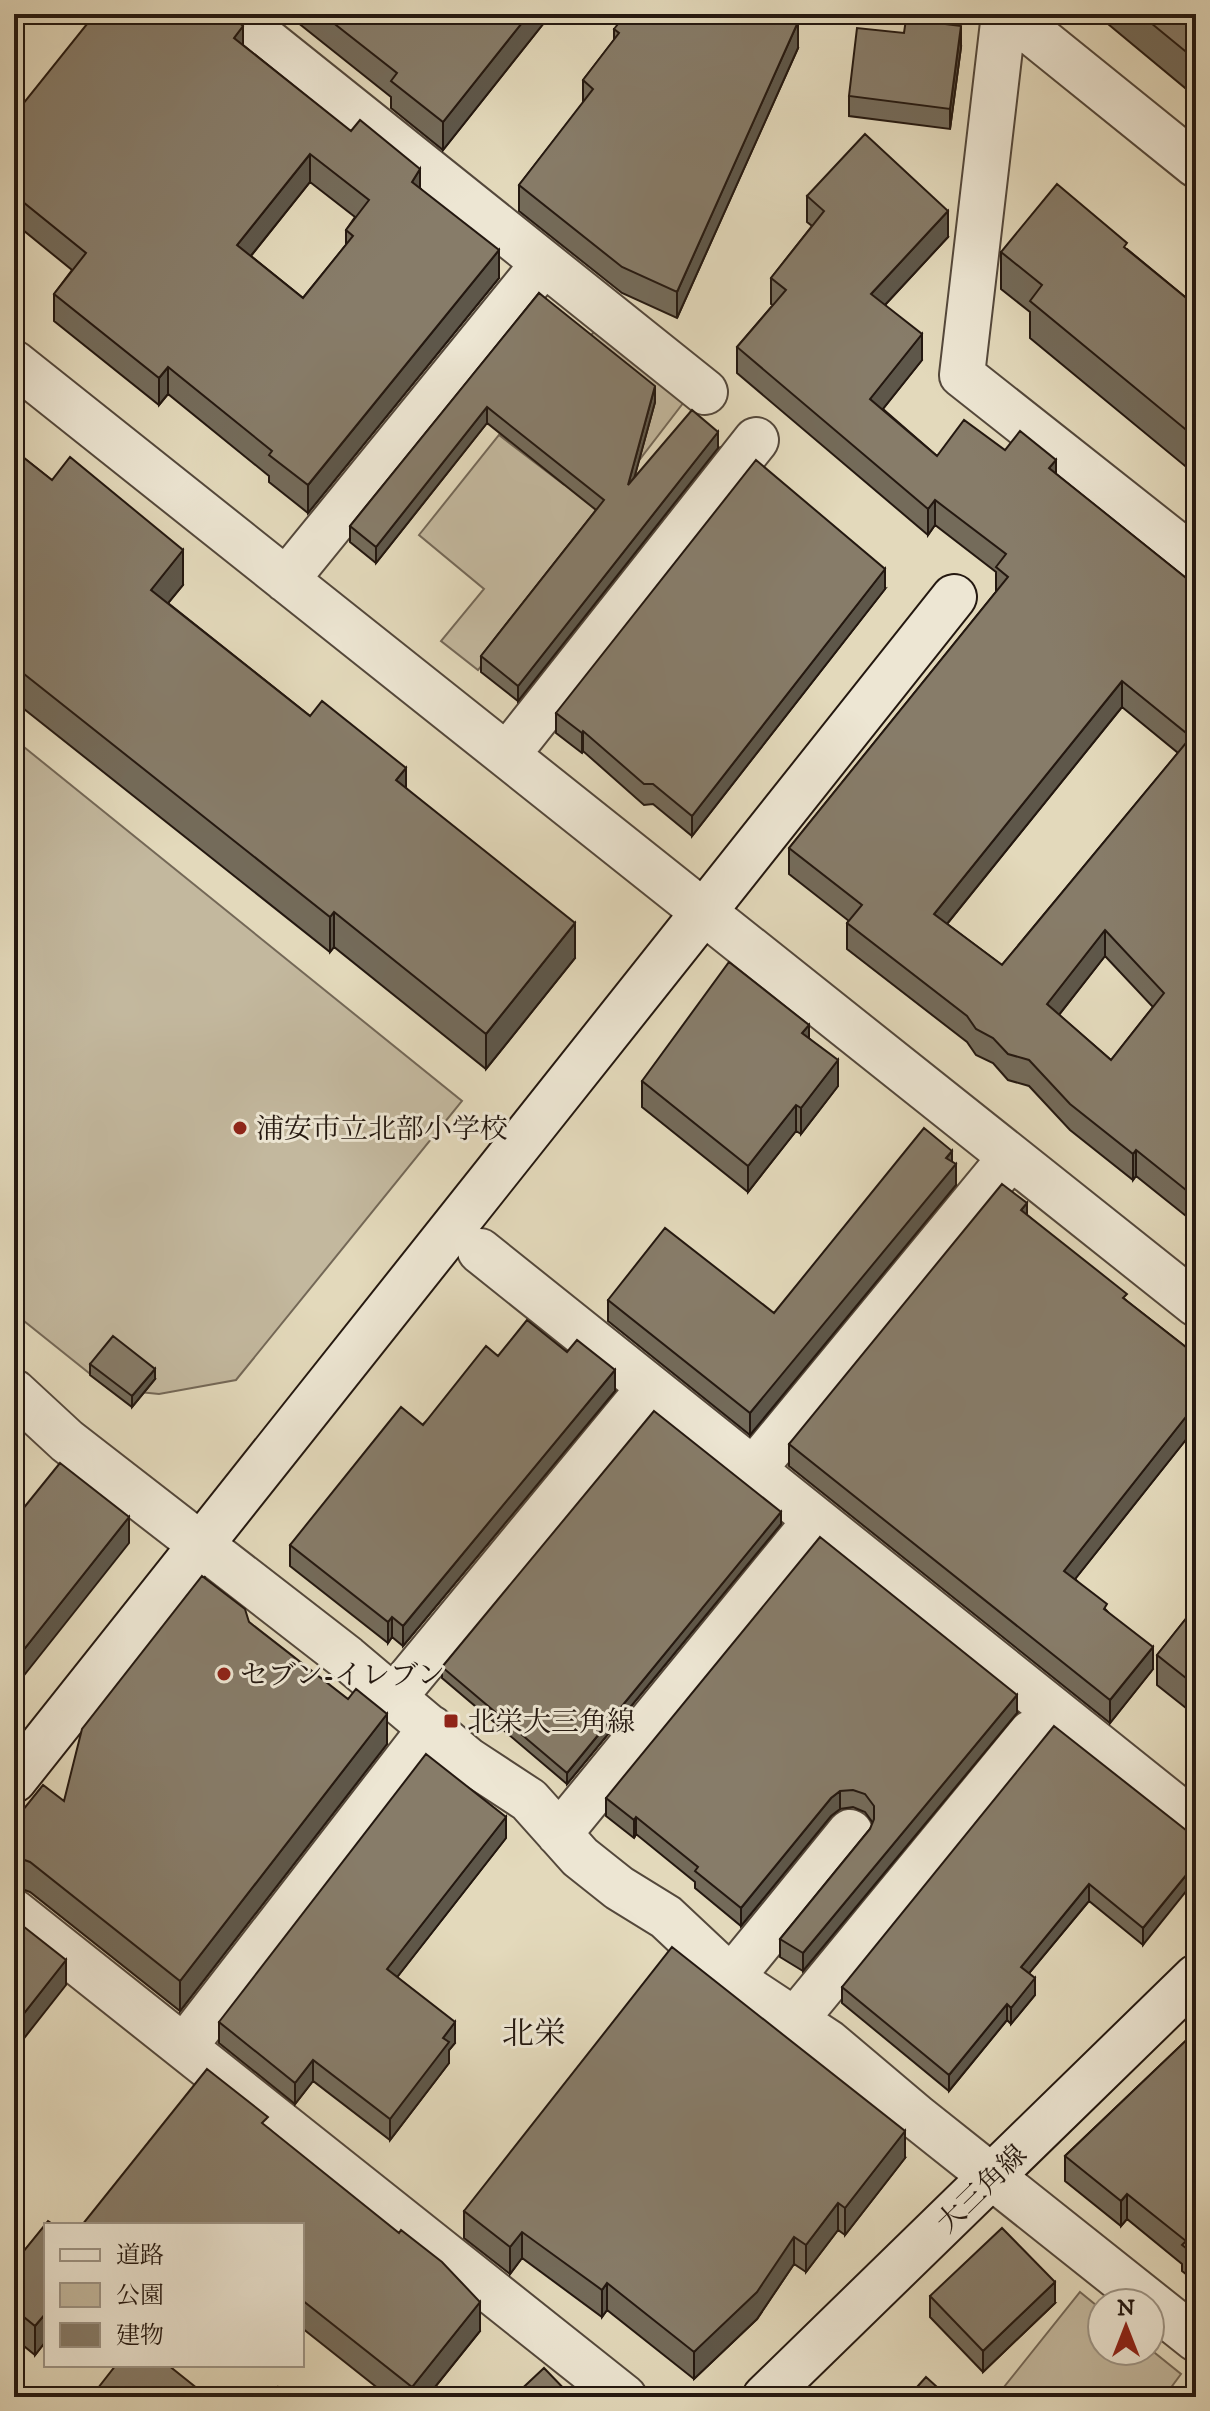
<svg xmlns="http://www.w3.org/2000/svg" width="1210" height="2411" viewBox="0 0 1210 2411" font-family="'IM FELL DW Pica','Noto Serif JP',serif">
<rect width="100%" height="100%" fill="#e3d9bb"/>
<filter id="stains"><feTurbulence type="fractalNoise" baseFrequency=".0025" numOctaves="4"/><feColorMatrix values="0 0 0 0 .2 0 0 0 0 .09 0 0 0 0 .02 0 0 0 .5 -.17"/></filter>
<radialGradient id="worn" r=".72"><stop offset=".6" stop-color="#630" stop-opacity="0"/><stop offset="1" stop-color="#630" stop-opacity=".3"/></radialGradient>
<path fill="#c3b89e" stroke="#746857" stroke-width="2" d="M596,330l91,68 -209,272 -37,-29 43,-52 -65,-54 80,-100 64,49 24,-145z
M14,739l448,362 -226,279 -77,14 -50,-5 -95,-76z
M1080,2292l22,18v41l48,-2 31,25 -17,23h-168z"/>
<g fill="none" stroke-linecap="round" stroke-linejoin="round">
<g stroke="#54483b" stroke-width="48">
<path id="street" d="M233,14l472,378
M1004,14l-42,361 234,185
M1009,14l187,151
M14,363l1182,941
M286,580l258,-317
M507,755l249,-315
M480,1251l716,573
M14,1392l53,49 280,217 121,102 61,40 51,57 39,31 47,29 65,61 97,64 90,76 278,221
M753,1470l258,-313
M395,1696l255,-309
M559,1834l257,-314
M14,1912l610,485
M731,1978l119,-146
M795,2020l236,-287
M184,2047l247,-319"/>
</g>
<g stroke="#241810" stroke-width="48">
<path id="secondary" d="M14,1780l940,-1183
M765,2397l431,-420"/>
</g>
<use href="#street" stroke="#ede6d3" stroke-width="44"/>
<use href="#secondary" stroke="#ede6d3" stroke-width="44"/>
</g>
<path fill="#746b5a" stroke="#241810" stroke-width="2" fill-rule="evenodd" d="M287,14h264l-108,136 -52,-42v-11z
M1096,14h100v83z
M614,29l184,19 -121,270 -55,-25 -103,-82v-26l64,-82v-23l31,-40z
M243,45l177,143 79,90 -191,235 -39,-31v-6l-101,-82 -9,11 -105,-84v-27l18,-24 -54,-44 -4,5v-116zM310,182l45,35 -9,13v15l-43,53 -52,-42z
M961,47l-11,82 -101,-13v-20z
M807,196l141,41 -63,68 37,55 -39,49 54,47 68,-6 51,24 140,112v638l-60,-48 -3,4 -63,-50 -41,-44 -21,-6 -15,-17 -17,-8 -9,-13 -120,-93v-26l2,-2 -60,-47v-26l207,-256v-20l-61,-47 -7,10 -191,-162v-26l36,-42 -2,-1v-26l41,-52 -5,-4zM1122,707l56,46 -176,212 -55,-41zM1105,956l48,51 -42,53 -52,-45z
M1127,249l69,57v169l-166,-137v-26l-29,-23v-37z
M539,293l116,109 -21,76 84,-30 -200,253 -37,-29v-16l115,-146 -109,-87 -111,140 -26,-21v-16z
M14,450l169,135 -15,18 142,113 96,72 169,170 -89,111 -152,-122 -4,5 -316,-251z
M885,589l-193,247 -39,-32 -9,1 -61,-54 -1,2 -26,-20v-20z
M809,1038l29,48 -37,48 -5,-3 -48,61 -106,-85v-26z
M952,1161l4,24 -206,250 -142,-114v-21l166,13z
M1027,1215l100,86 69,54v72l-121,152 32,32 46,58 -43,54 -321,-257v-22z
M498,1356l117,35 -212,255 -11,-9 -4,6 -98,-77v-21z
M90,1364l65,15 -23,28 -42,-32z
M781,1524l-214,260 -125,-106v-11z
M1196,1606v110l-39,-31v-30z
M249,1622l138,122 -207,267 -150,-119 -14,-5v-7l-2,-1v-58l50,-20z
M1017,1713l-214,258 -23,-14v-18l90,-110 3,-6 -8,-11 -12,-5 -13,2 -9,7 -90,110 -46,-38v-6l-59,-48 -2,4 -28,-22v-18z
M506,1838l-109,139 58,66 -6,7v13l-59,77 -77,-59 -18,23 -76,-61v-21z
M1196,1838l-53,107 -54,-44 -60,72 6,22 -24,29 -4,-4 -58,71 -107,-88v-16z
M1196,2031v251l-14,-11v-7l-55,-45 -6,7 -56,-45v-25z
M268,2128l212,203 -53,66h-38l-87,-69v-103z
M905,2158l-60,77 -7,-5 -32,42 -12,-8 -37,55 -63,60 -87,-69 -5,7 -80,-59 -12,16 -46,-36v-27z
M46,2225v116l-11,14 -21,-17v-75z
M930,2296l125,7 -72,69 -53,-55z"/>
<path fill="#5e574a" stroke="#241810" stroke-width="2" d="M529,14h22l-108,136v-28z
M798,22v26l-121,270v-26z
M243,26v28l-9,-16z
M961,26v21l-11,82v-20z
M310,154v28l-73,91v-28z
M420,169v27l-8,-14z
M18,198v28l-4,5v-28z
M948,211v26l-77,83v-26z
M499,250v28l-191,235v-28z
M922,334v26l-52,65v-26z
M168,367v27l-9,11v-27z
M655,386v16l-27,99v-16z
M487,407v16l-111,140v-16z
M718,432v16l-200,253v-15z
M1056,460v26l-7,-18z
M935,500v25l-7,10v-26z
M183,550v35l-32,39v-34z
M885,569v20l-193,247v-20z
M1122,681v26l-188,233v-26z
M583,731v20l-1,2v-20z
M406,768v35l-10,-23z
M334,912v35l-4,5v-35z
M575,923v35l-89,111v-35z
M1105,930v26l-58,74v-26z
M809,1025v26l-7,-18z
M838,1060v26l-37,48v-26z
M796,1105v26l-48,61v-26z
M1136,1150v26l-3,4v-26z
M952,1151v17l4,-4v21l-206,250v-22z
M1027,1203v22l-6,-15z
M155,1369v10l-23,28v-11z
M615,1370v21l-212,255v-20z
M1196,1404v23l-132,166v-22z
M781,1512v12l-214,260v-11z
M129,1517v26l-115,145v-26z
M392,1617v20l-4,6v-21z
M1153,1647v22l-43,54v-23z
M1017,1695v18l-214,258v-18z
M387,1714v30l-207,267v-30z
M840,1791v18l-9,7 -90,110v-18l90,-110z
M506,1817v21l-119,152v-21z
M636,1817v17l-2,4v-18z
M1196,1863v16l-53,66v-17z
M1089,1884v17l-68,82v-16z
M66,1960v25l-52,66v-25z
M1035,1978v17l-24,29v-16z
M1007,2004v16l-58,71v-16z
M455,2022v21l-6,7v13l-59,77v-21l53,-81z
M313,2060v21l-18,23v-21z
M905,2131v27l-60,77v-27z
M1127,2194v25l-6,7v-25z
M838,2203v27l-32,42v-27z
M522,2232v26l-12,16v-27z
M794,2237v27l-37,55 -63,60v-27z
M1055,2282v21l-72,69v-21z
M607,2283v27l-5,7v-27z
M480,2302v29l-53,66h-15v-10z
M46,2313v28l-11,14v-29z"/>
<path fill="#877c69" stroke="#241810" stroke-width="2" fill-rule="evenodd" d="M95,14h135l13,12 -9,12 117,93 9,-11 60,49 -8,13 87,68 -191,235 -39,-30 3,-4 -104,-84 -9,11 -105,-84 32,-41 -68,-55 -4,5v-88zM310,154l59,46 -23,30 7,6 -50,62 -66,-53z
M322,14h207l-86,108 -52,-41 6,-8z
M626,14h153l19,8 -121,270 -55,-25 -103,-82 74,-96 -10,-9 36,-47 -5,-4z
M1140,14h56v46z
M906,19l55,7 -11,83 -101,-13 8,-68 47,5z
M865,134l83,77 -77,83 51,40 -52,65 67,57 27,-36 41,30 15,-19 36,29 -7,8 147,118v612l-60,-48 -3,4 -63,-50 -41,-44 -21,-6 -15,-16 -17,-9 -9,-13 -120,-93 15,-18 -73,-57 219,-271 -12,-10 10,-13 -71,-54 -7,9 -191,-162 49,-57 -15,-12 53,-67 -17,-15zM1122,681l69,56 -189,228 -68,-51zM1105,930l59,63 -53,67 -64,-56z
M1057,184l70,59 -3,4 72,59v132l-166,-137 12,-16 -41,-33z
M539,293l116,93 -27,99 64,-75 26,22 -200,254 -37,-30 123,-156 -117,-93 -111,140 -26,-21z
M14,450l38,30 18,-23 113,93 -32,40 159,126 12,-15 84,67 -10,12 179,143 -89,111 -152,-122 -4,5 -316,-251z
M756,460l129,109 -193,247 -39,-32h-9l-61,-53 -1,2 -26,-20z
M729,962l80,63 -7,8 36,27 -37,48 -5,-3 -48,61 -106,-85z
M924,1128l28,23 -6,7 10,6 -206,249 -142,-113 57,-72 109,85z
M1002,1184l25,19 -6,7 106,84 -4,4 73,57v49l-132,167 43,33 -3,5 49,38 -43,53 -321,-256z
M527,1320l40,32 10,-12 38,30 -212,256 -11,-9 -4,5 -98,-77 111,-138 22,18 63,-79 12,10z
M113,1336l42,33 -23,27 -42,-32z
M654,1411l127,101 -214,261 -125,-106z
M60,1463l69,54 -115,145v-151l4,4z
M820,1537l197,158 -214,258 -23,-14 90,-110 4,-10v-13l-9,-12 -12,-4 -13,1 -9,7 -90,110 -46,-37 3,-4 -62,-50 -2,3 -28,-22z
M202,1576l43,33 4,13 99,77 8,-10 31,25 -207,267 -150,-119 -14,-5 3,-4 -5,-4v-28l29,-36 21,16 18,-72z
M1196,1606v80l-39,-31z
M1054,1726l142,112v4l-3,4 3,2v15l-53,65 -54,-44 -68,83 14,11 -24,30 -4,-4 -58,71 -107,-88z
M426,1754l80,63 -119,152 68,53 -12,16 6,4 -59,77 -77,-59 -18,23 -76,-61z
M14,1919l52,41 -52,66z
M672,1947l233,184 -60,77 -7,-5 -32,42 -12,-8 -37,55 -63,60 -87,-69 -5,7 -80,-58 -12,15 -46,-36z
M1196,2031v225l-14,-11 4,-4 -59,-47 -6,7 -56,-45z
M207,2069l61,48 -6,6 137,110 2,-3 41,32 38,40 -68,85 -110,-87v-75h-220z
M48,2221l6,4h-8v88l-11,13 -21,-17v-46z
M1002,2228l53,54 -72,69 -53,-55z
M116,2365h52l40,32h-117z
M544,2368l28,29h-59z
M926,2377l22,20h-40z
M278,2387l12,10h-20z
M1196,2387v10h-8z
M848,2388l12,9h-20z
M447,2389l10,8h-17z
M1164,2389l10,8h-16z"/>
<g fill="#8f2418" stroke="#ede6d3" stroke-width="3">
<circle cx="240" cy="1128" r="8"/>
<circle cx="224" cy="1674" r="8"/>
<rect x="443" y="1713" width="16" height="16" rx="4"/>
</g>
<g text-anchor="middle" stroke-width="6" stroke-linejoin="round" paint-order="stroke">
<g font-size="28" fill="#241810" stroke="#ede6d3" text-anchor="start">
<text x="256" y="1138">浦安市立北部小学校</text>
<text x="240" y="1684">セブン-イレブン</text>
<text x="467" y="1731">北栄大三角線</text>
</g>
<g font-size="28" fill="#241810" stroke="#ede6d3">
<text transform="translate(981 2188) rotate(-44)" y="10">大三角線</text>
</g>
<g font-size="32" fill="#241810" stroke="#ede6d3">
<text x="534" y="2044">北栄</text>
</g>
</g>
<rect width="1210" height="2411" fill="none" stroke="#e3d9bb" stroke-width="48"/>
<rect x="16" y="16" width="1178" height="2379" fill="none" stroke="#241810" stroke-width="4"/>
<rect x="24" y="24" width="1162" height="2363" fill="none" stroke="#241810" stroke-width="2"/>
<rect x="44" y="2223" width="260" height="144" fill="#ede6d3" stroke="#9d9485" stroke-width="2"/>
<rect x="60" y="2249" width="40" height="12" fill="#ede6d3" stroke="#9d9485" stroke-width="2"/>
<text x="116" y="2263" font-size="24" fill="#241810">道路</text>
<rect x="60" y="2283" width="40" height="24" fill="#c3b89e" stroke="#9d9485" stroke-width="2"/>
<text x="116" y="2303" font-size="24" fill="#241810">公園</text>
<rect x="60" y="2323" width="40" height="24" fill="#877c69" stroke="#9d9485" stroke-width="2"/>
<text x="116" y="2343" font-size="24" fill="#241810">建物</text>
<g transform="translate(1126 2327)"><circle r="38" fill="#ede6d3" stroke="#9d9485" stroke-width="2"/>
<path d="M0-6L14 30L0 20L-14 30Z" fill="#8f2418"/>
<text y="-12" font-size="22" font-weight="bold" text-anchor="middle" fill="#241810">N</text>
</g>
<rect width="100%" height="100%" filter="url(#stains)"/>
<rect width="100%" height="100%" fill="url(#worn)"/>
</svg>
